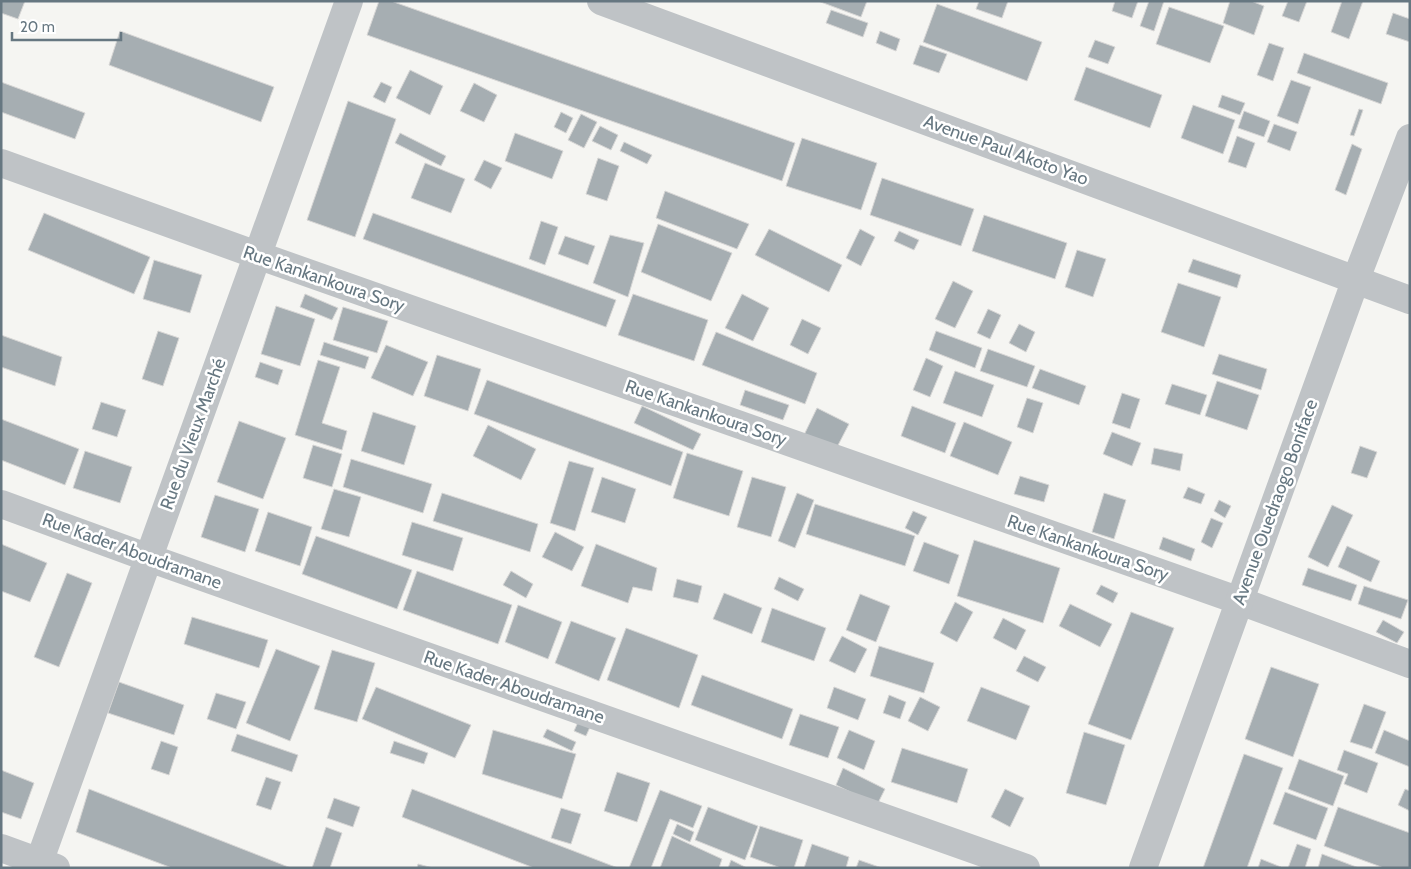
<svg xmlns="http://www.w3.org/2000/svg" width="1411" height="869" viewBox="0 0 1411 869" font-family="Cabin,sans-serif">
<rect width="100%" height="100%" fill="#f5f5f2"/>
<path fill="#a6aeb2" stroke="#d7d6d5" d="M1,1h24l-7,18 -17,-6z
M379,1h12l404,142 -13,38 -415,-146z
M818,1h49l-6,16z
M979,1h29l-6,17 -26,-9z
M1115,1h23l-6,17 -20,-7z
M1149,1h15l-10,30 -14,-5z
M1230,1h21l13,5 -10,29 -31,-12z
M1288,1h19l-8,21 -17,-6z
M1342,1h21l-14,38 -18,-7z
M937,4l105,38 -15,39 -104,-39z
M1169,7l55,19 -14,37 -54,-19z
M831,10l37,13 -5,14 -37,-14z
M1393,13l17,6v23l-24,-8z
M120,31l154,56 -13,35 -152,-57z
M880,31l20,8 -4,12 -20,-8z
M1095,40l20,7 -7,17 -20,-7z
M1269,43l15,5 -11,33 -16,-6z
M920,45l27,9 -8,19 -26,-9z
M1304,53l84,30 -7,21 -84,-31z
M1086,67l76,28 -12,33 -76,-28z
M410,70l33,16 -13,29 -34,-17z
M1291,80l20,7 -13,37 -21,-8z
M1,82l84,31 -10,26 -74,-27z
M381,82l11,5 -7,16 -12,-6z
M474,83l23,12 -13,27 -24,-11z
M1222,95l23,8 -5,12 -22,-8z
M348,101l48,18 -41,118 -48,-17z
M1193,105l42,15 -12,34 -42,-16z
M1359,109l4,1 -9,26 -4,-1z
M1244,111l26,10 -6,16 -26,-9z
M561,112l12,6 -7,15 -12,-6z
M581,114l16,8 -13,26 -16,-8z
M1274,124l23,8 -7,19 -23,-9z
M600,126l18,9 -7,15 -19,-9z
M400,133l46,23 -5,10 -46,-23z
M515,133l48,18 -11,28 -47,-18z
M1237,136l18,7 -9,25 -18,-6z
M802,138l75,25 -16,47 -75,-24z
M624,142l28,13 -5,9 -27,-13z
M1352,144l10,5 -16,46 -11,-5z
M598,158l21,8 -12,35 -21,-7z
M484,160l18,8 -11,21 -17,-9z
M425,163l40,16 -14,34 -40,-15z
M882,178l92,31 -13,37 -91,-31z
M665,191l84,33 -12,25 -81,-31z
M44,213l106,44 -16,37 -106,-44z
M373,213l243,87 -10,27 -243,-88z
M984,215l83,28 -12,36 -83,-28z
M541,221l17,6 -13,38 -16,-6z
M658,224l74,29 -21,48 -70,-29z
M769,229l73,36 -13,27 -74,-37z
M860,229l15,8 -14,29 -15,-8z
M899,231l20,9 -5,10 -20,-9z
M610,235l34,8 -16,54 -35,-14z
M565,236l30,10 -7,19 -30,-11z
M1077,250l29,9 -13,38 -28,-10z
M1193,259l48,16 -4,13 -49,-16z
M154,260l48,15 -12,38 -47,-14z
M953,281l20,10 -18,37 -20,-9z
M1178,283l43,14 -17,50 -43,-15z
M305,294l33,14 -6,12 -32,-13z
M633,294l75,26 -14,41 -76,-26z
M742,294l27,14 -16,33 -28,-13z
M276,306l39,13 -15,47 -39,-12z
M343,307l45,14 -11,32 -44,-13z
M988,309l13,6 -11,24 -13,-6z
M802,319l19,9 -13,26 -18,-9z
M1019,324l16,8 -9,20 -17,-9z
M158,331l21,7 -16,48 -21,-7z
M936,331l46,17 -7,20 -46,-18z
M716,332l101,41 -12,31 -103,-39z
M1,335l61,22 -7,29 -54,-19z
M324,342l45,15 -4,12 -45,-14z
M386,345l42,17 -15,34 -42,-18z
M988,349l47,17 -8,21 -47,-16z
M1219,354l48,15 -6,21 -49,-16z
M437,355l44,14 -13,42 -44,-15z
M926,358l17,8 -13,31 -17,-7z
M318,360l22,7 -18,56 25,8 -5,19 -47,-15z
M260,362l23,8 -5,15 -23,-8z
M1040,369l46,17 -7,19 -47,-17z
M955,371l39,14 -12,32 -39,-14z
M487,380l196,72 -12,34 -197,-72z
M1217,381l42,14 -12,35 -42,-14z
M1172,384l35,11 -7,20 -35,-11z
M745,390l44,15 -6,15 -43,-15z
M1122,393l18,6 -10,30 -18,-6z
M1027,398l16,5 -10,30 -16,-6z
M101,402l25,8 -9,27 -25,-8z
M642,406l59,28 -8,16 -59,-27z
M912,406l44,17 -11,30 -44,-17z
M817,408l32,16 -14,27 -31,-16z
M373,412l43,14 -12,39 -43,-14z
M1,419l78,30 -14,36 -64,-25z
M239,421l47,17 -23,61 -46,-17z
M964,422l48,20 -14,33 -48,-19z
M488,425l48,24 -15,31 -48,-24z
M1112,432l29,11 -9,23 -29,-12z
M313,445l29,9 -10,33 -29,-9z
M1360,446l17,6 -10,26 -16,-5z
M1154,448l29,6 -3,17 -29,-7z
M85,451l47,16 -12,36 -47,-15z
M687,453l56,18 -14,45 -56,-18z
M351,459l81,25 -9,29 -80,-26z
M569,461l25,7 -19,63 -25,-8z
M1020,476l29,9 -5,17 -30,-8z
M602,477l34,12 -11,34 -34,-11z
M752,477l34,10 -15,50 -34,-10z
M1188,487l17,7 -4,10 -18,-6z
M334,489l27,8 -12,40 -28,-8z
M442,493l96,31 -8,28 -97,-31z
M797,493l17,7 -19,48 -17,-7z
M1104,493l22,7 -12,39 -22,-7z
M215,495l44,14 -14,43 -44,-15z
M1219,500l12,6 -6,12 -11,-7z
M815,504l100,32 -10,30 -99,-32z
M1332,505l21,10 -25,52 -20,-10z
M913,511l14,6 -9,18 -13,-7z
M268,512l44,15 -12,39 -45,-15z
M1211,518l12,5 -11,25 -11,-6z
M412,522l51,16 -10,33 -51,-16z
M555,532l29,15 -12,24 -30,-14z
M316,536l96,34 -15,39 -95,-35z
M1163,537l32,12 -4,12 -32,-12z
M974,540l86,28 -17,55 -86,-27z
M924,542l35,13 -10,29 -36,-13z
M1,544l46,19 -17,39 -29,-11z
M596,544l61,24 -5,23 -19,-4 -5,16 -47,-17z
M1347,546l33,15 -9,21 -33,-15z
M1308,568l49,17 -6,16 -49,-16z
M417,571l95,34 -14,39 -95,-34z
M511,571l22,13 -7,14 -23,-13z
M67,573l25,10 -33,84 -25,-10z
M779,577l25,12 -6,12 -24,-12z
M677,579l25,7 -4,17 -25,-6z
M1101,585l17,8 -5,10 -17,-9z
M1364,586l44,14 -7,19 -43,-15z
M724,593l38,15 -10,26 -39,-15z
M860,594l30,12 -14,36 -30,-12z
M955,602l18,10 -16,30 -17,-9z
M1070,604l42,20 -12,23 -41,-21z
M518,605l44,17 -14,37 -43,-17z
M772,608l54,20 -12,33 -53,-19z
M1131,612l43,16 -43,112 -43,-16z
M192,617l76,23 -9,28 -75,-24z
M1003,618l23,12 -10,20 -23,-12z
M1383,620l21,12 -7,11 -21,-11z
M571,621l45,17 -17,43 -44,-18z
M626,628l72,27 -19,53 -72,-28z
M842,636l25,13 -12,24 -26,-12z
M879,646l55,17 -10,30 -54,-17z
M276,649l44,17 -30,75 -44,-18z
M332,650l43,13 -18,59 -43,-13z
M1024,656l22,11 -8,15 -22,-11z
M1271,667l48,17 -26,73 -48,-18z
M702,675l91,34 -11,30 -91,-34z
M119,682l65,23 -10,30 -66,-22z
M376,687l95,38 -16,33 -93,-39z
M834,687l32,12 -8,21 -31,-12z
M981,687l49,19 -14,34 -49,-19z
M216,693l30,9 -10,27 -29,-10z
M889,695l17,7 -6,17 -17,-6z
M920,697l20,10 -12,24 -20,-10z
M1364,704l22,8 -14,37 -22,-7z
M800,714l39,13 -11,31 -39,-13z
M578,722l12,5 -4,9 -12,-5z
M547,729l29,13 -4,9 -29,-14z
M493,730l83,24 -14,45 -80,-25z
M849,730l26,11 -11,29 -27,-12z
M1384,730l26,11v26l-35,-14z
M1084,732l41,13 -19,60 -40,-12z
M237,734l61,21 -6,17 -61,-21z
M161,741l17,6 -9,28 -18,-6z
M394,741l34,12 -4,11 -34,-11z
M902,748l66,21 -11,34 -66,-21z
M1344,750l34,13 -11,30 -23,-9 4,-10 -11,-4z
M1244,754l39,14 -36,100h-44z
M1299,759l45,17 -11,30 -45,-17z
M843,768l42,21 -8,16 -41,-20z
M1,770l33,13 -13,36 -20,-7z
M617,772l33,11 -13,39 -33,-11z
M266,777l15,5 -10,28 -15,-5z
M89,789l202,79h-119l-96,-36z
M412,789l206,79h-84l-132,-51z
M1005,789l19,9 -14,29 -19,-10z
M1405,789l5,2v20l-12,-6z
M660,790l42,16 -9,22 -23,-9 -19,49h-22z
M1285,792l43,16 -12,32 -43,-16z
M334,798l26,9 -7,20 -26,-9z
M708,807l50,19 -13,34 -50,-20z
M1338,807l72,26v35h-26l-60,-22z
M561,808l20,6 -10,30 -20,-6z
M677,824l17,8 -4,10 -17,-8z
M760,826l43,14 -9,28h-13l-31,-11z
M326,827l16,6 -12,35h-18z
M672,836l50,23 -3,9h-59z
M812,844l37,13 -3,11h-42z
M1297,844l14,5 -6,19h-17z
M1322,854l37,14h-41z
M1261,859l20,8 -1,1h-22z
M731,860l16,8h-19z
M859,860l23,8h-26z
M418,864l15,4h-16z"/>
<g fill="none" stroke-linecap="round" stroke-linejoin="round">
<path stroke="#bfc3c6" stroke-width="28" d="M1,163l256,92 983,346 170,63
M1,504l148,54 877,310
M1,848l55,20
M37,868l312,-867"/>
<path stroke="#bfc3c6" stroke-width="28" d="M601,1l809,299
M1143,868l213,-589 54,-141"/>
</g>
<g text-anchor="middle" stroke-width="5" stroke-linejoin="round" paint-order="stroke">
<g font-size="18" fill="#667781" stroke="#fff">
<text transform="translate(1006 150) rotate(20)" y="6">Avenue Paul Akoto Yao</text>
<text transform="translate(324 279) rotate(19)" y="6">Rue Kankankoura Sory</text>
<text transform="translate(706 413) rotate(19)" y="6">Rue Kankankoura Sory</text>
<text transform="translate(193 434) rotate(-70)" y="6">Rue du Vieux Marché</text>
<text transform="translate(1275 502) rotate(-70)" y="6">Avenue Ouedraogo Boniface</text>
<text transform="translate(1088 548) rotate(19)" y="6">Rue Kankankoura Sory</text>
<text transform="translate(132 551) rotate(20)" y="6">Rue Kader Aboudramane</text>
<text transform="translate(514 687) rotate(19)" y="6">Rue Kader Aboudramane</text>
</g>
</g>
<rect width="1411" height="869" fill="none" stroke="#667781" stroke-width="5"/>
<path d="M12 32v8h109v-8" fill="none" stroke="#667781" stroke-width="2.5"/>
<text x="20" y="32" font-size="15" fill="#667781" stroke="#ffffff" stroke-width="4" paint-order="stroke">20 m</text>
</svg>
